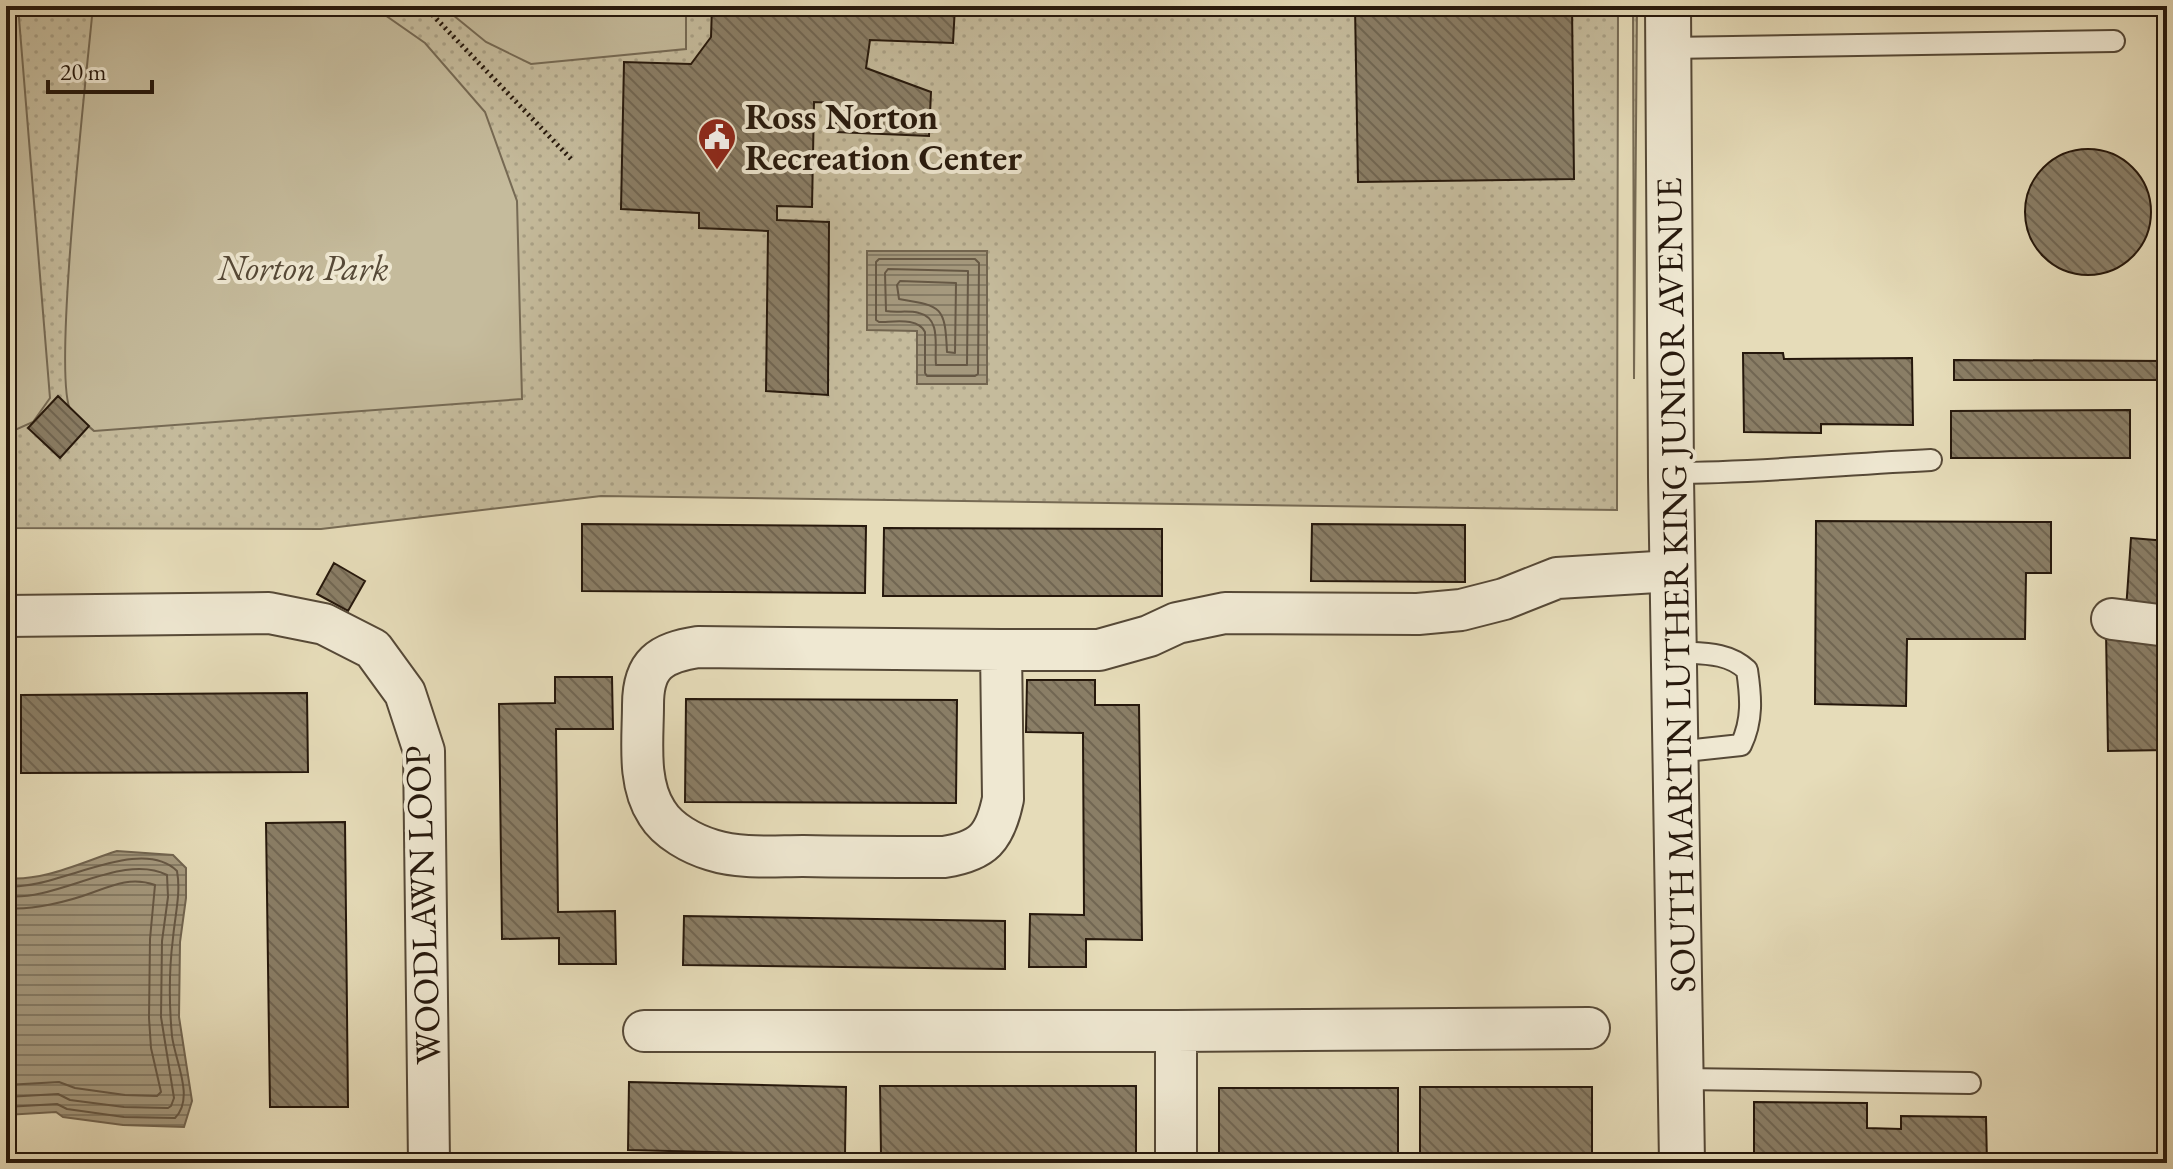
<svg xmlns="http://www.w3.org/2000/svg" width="2173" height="1169" viewBox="0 0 2173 1169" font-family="'EB Garamond',serif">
<defs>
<pattern id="park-dots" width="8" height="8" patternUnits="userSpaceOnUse" patternTransform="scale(2)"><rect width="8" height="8" fill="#c5bb9c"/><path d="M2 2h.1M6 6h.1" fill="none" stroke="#a9a085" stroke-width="1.8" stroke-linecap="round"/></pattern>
<pattern id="water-rules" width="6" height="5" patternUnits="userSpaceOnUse" patternTransform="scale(2)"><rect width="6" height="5" fill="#a5997e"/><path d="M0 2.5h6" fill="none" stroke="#867c66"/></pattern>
<pattern id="building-back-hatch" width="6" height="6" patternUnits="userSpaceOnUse" patternTransform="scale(2)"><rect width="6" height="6" fill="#8a7e66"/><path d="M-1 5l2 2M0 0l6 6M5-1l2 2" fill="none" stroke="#716652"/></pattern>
</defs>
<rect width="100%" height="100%" fill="#e6dcb9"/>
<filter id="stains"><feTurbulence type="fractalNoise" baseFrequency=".0025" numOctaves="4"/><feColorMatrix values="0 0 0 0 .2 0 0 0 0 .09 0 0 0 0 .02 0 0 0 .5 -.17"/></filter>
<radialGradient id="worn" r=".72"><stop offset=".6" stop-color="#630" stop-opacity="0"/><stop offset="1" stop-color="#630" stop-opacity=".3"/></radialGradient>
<path fill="url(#park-dots)" stroke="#766a54" stroke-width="2" d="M6,6h1612l-1,504 -1016,-14 -280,33 -315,-1z
M1633,6h4l-3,373z"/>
<path fill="#c5bb9c" stroke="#766a54" stroke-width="2" d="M6,6h12l32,392 -17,24 -27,12z
M93,6h279l53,37 60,69 32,89 5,198 -428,32c-6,-6 -18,-13 -23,-20 -20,-31 17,-348 22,-405z
M442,6h244v43l-155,15 -45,-22z"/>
<path fill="url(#water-rules)" stroke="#726550" stroke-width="2" d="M867,251h120v133h-70v-53l-50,-1z
M117,851l56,4 13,13v30l-6,44 -1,75 13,84 -8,26 -61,-2 -60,-8 -7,-5 -50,3v-237c37,4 76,-16 111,-27z"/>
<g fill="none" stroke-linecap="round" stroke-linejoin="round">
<path stroke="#665845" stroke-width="2" d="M975,259l4,4 -1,111 -3,2h-48l-2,-3v-41c-7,-15 -31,-10 -46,-10l-3,-2v-58l3,-3z
M888,269l80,2 -1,94h-31c-2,-17 6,-47 -17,-52 -11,-3 -22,0 -33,-2l-1,-38z
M900,281l56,2 -1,70 -8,-1c-2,-46 -5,-46 -48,-53l-2,-14z
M6,886c48,6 133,-52 171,-15 4,22 -2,44 -4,67 -4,32 -4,66 -1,98 3,25 23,62 3,82l-51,-1 -57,-8 -10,-5 -51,3
M6,896c52,6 116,-44 161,-21l1,22 -6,44 -1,76 13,81 -3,8 -3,2 -44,-1 -54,-7 -12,-6 -52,3
M6,908c25,3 64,-7 88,-16 21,-8 39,-15 61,-7l-5,54 -1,79 2,30 10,44 -4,4 -32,-1 -50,-7 -16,-6 -53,3"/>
</g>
<path fill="url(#building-back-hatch)" stroke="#26180c" stroke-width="2" d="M712,6h243l-2,37 -83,-3 -4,28 65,24 -2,44 -93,-4v-29l-22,-1 -2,105 -35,-1v14l52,2 -1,173 -62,-4 2,-160 -69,-3v-15l-78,-4 3,-147 67,2 20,-27z
M1355,6h217l2,173 -216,3z
M2025 212a63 63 0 1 1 126 0a63 63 0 1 1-126 0Z
M1743,353h40l1,6 128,-1 1,67 -92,-1v9l-77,-1z
M1954,360l213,1v93h-9l1,-74h-205z
M58,396l31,30 -29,32 -32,-30z
M2130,410v48h-179v-47z
M1816,521l235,1v51h-25l-1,66h-118l-1,67 -91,-2z
M582,524l284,2 -1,67 -283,-2z
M1312,524l153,1v57l-154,-1z
M884,528l278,1v67h-279z
M2131,538l36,3v72l-41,-3z
M334,563l31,18 -17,30 -31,-17z
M2165,631l2,119 -59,1 -2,-119z
M555,677h57l1,52h-57l2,183 57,-1 1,53h-57v-26l-57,1 -3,-235 56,-1z
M1027,680h68v25h44l3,235 -56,-1v28h-57l1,-53 54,1 -1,-182 -57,-1z
M307,693l1,79 -287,1v-78z
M686,699l271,1 -1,103 -271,-1z
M345,822l3,285h-78l-4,-284z
M684,916l321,5v48l-322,-4z
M629,1082l217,5 -1,68 -217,-5z
M880,1086h256v67l-255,1z
M1420,1087h172v73l-172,1z
M1219,1088h179v68h-179z
M1754,1102l113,1v25l34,1v-13l85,1 1,46h-233z"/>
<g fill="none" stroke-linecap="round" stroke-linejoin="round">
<g stroke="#564937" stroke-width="24">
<path id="service" d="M1669,48l445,-7
M1671,473c87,0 173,-9 260,-13
M1674,652c27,2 53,-1 73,18 4,27 6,50 -6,75l-65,7
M1681,1079l289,4"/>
</g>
<g stroke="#564937" stroke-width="44">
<path id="minor" d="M6,616l263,-3 55,11 49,25 32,44 19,58 5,412
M2112,619l55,7
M698,647l303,3 2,149c-8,39 -20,52 -59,58 -47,0 -94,0 -141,-1 -30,0 -63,3 -91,-6 -20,-6 -44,-19 -55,-37 -20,-30 -14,-73 -14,-108 0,-41 17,-52 55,-58z
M1001,650h98l50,-14 28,-13 48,-10 193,1 43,-4 43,-11 53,-21 116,-7
M644,1031h532
M1176,1163v-132l413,-3"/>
</g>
<g stroke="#564937" stroke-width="48">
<path id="tertiary" d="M1668,6l3,471 11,686"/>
</g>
<path stroke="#26180c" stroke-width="5" stroke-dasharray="2 4" stroke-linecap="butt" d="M424,6l147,153"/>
<use href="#service" stroke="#efe8d2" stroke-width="20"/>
<use href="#minor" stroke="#efe8d2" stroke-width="40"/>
<use href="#tertiary" stroke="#efe8d2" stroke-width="44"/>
</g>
<defs>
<g id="civic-pin" transform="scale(2)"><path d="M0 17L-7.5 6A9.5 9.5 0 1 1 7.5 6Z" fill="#8f2418" stroke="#efe8d2"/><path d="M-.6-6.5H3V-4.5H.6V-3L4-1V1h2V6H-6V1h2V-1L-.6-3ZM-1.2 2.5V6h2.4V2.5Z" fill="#fff"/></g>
</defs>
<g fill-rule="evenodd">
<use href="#civic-pin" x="717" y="137"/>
</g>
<g text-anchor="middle" stroke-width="8" stroke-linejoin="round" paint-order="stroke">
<g font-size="36" font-weight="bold" fill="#26180c" stroke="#efe8d2" text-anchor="start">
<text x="745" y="129">Ross Norton<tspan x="745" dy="41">Recreation Center</tspan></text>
</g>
<g font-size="36" font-style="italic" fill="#564937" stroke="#efe8d2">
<text x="303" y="280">Norton Park</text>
</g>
<g font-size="36" fill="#26180c" stroke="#efe8d2">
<text transform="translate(1675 585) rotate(-91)" y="13">SOUTH MARTIN LUTHER KING JUNIOR AVENUE</text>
<text transform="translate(422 905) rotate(-92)" y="13">WOODLAWN LOOP</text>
</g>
</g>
<rect width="2173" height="1169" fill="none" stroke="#e6dcb9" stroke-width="32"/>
<rect x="8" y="8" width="2157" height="1153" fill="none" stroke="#26180c" stroke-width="4"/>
<rect x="16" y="16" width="2141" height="1137" fill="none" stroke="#26180c" stroke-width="2"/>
<path d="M48 80v12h104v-12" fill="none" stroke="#26180c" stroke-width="4"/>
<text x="60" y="80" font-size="24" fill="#26180c" stroke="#efe8d2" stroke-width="6" paint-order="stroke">20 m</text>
<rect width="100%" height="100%" filter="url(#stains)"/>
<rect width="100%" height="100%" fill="url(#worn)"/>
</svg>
